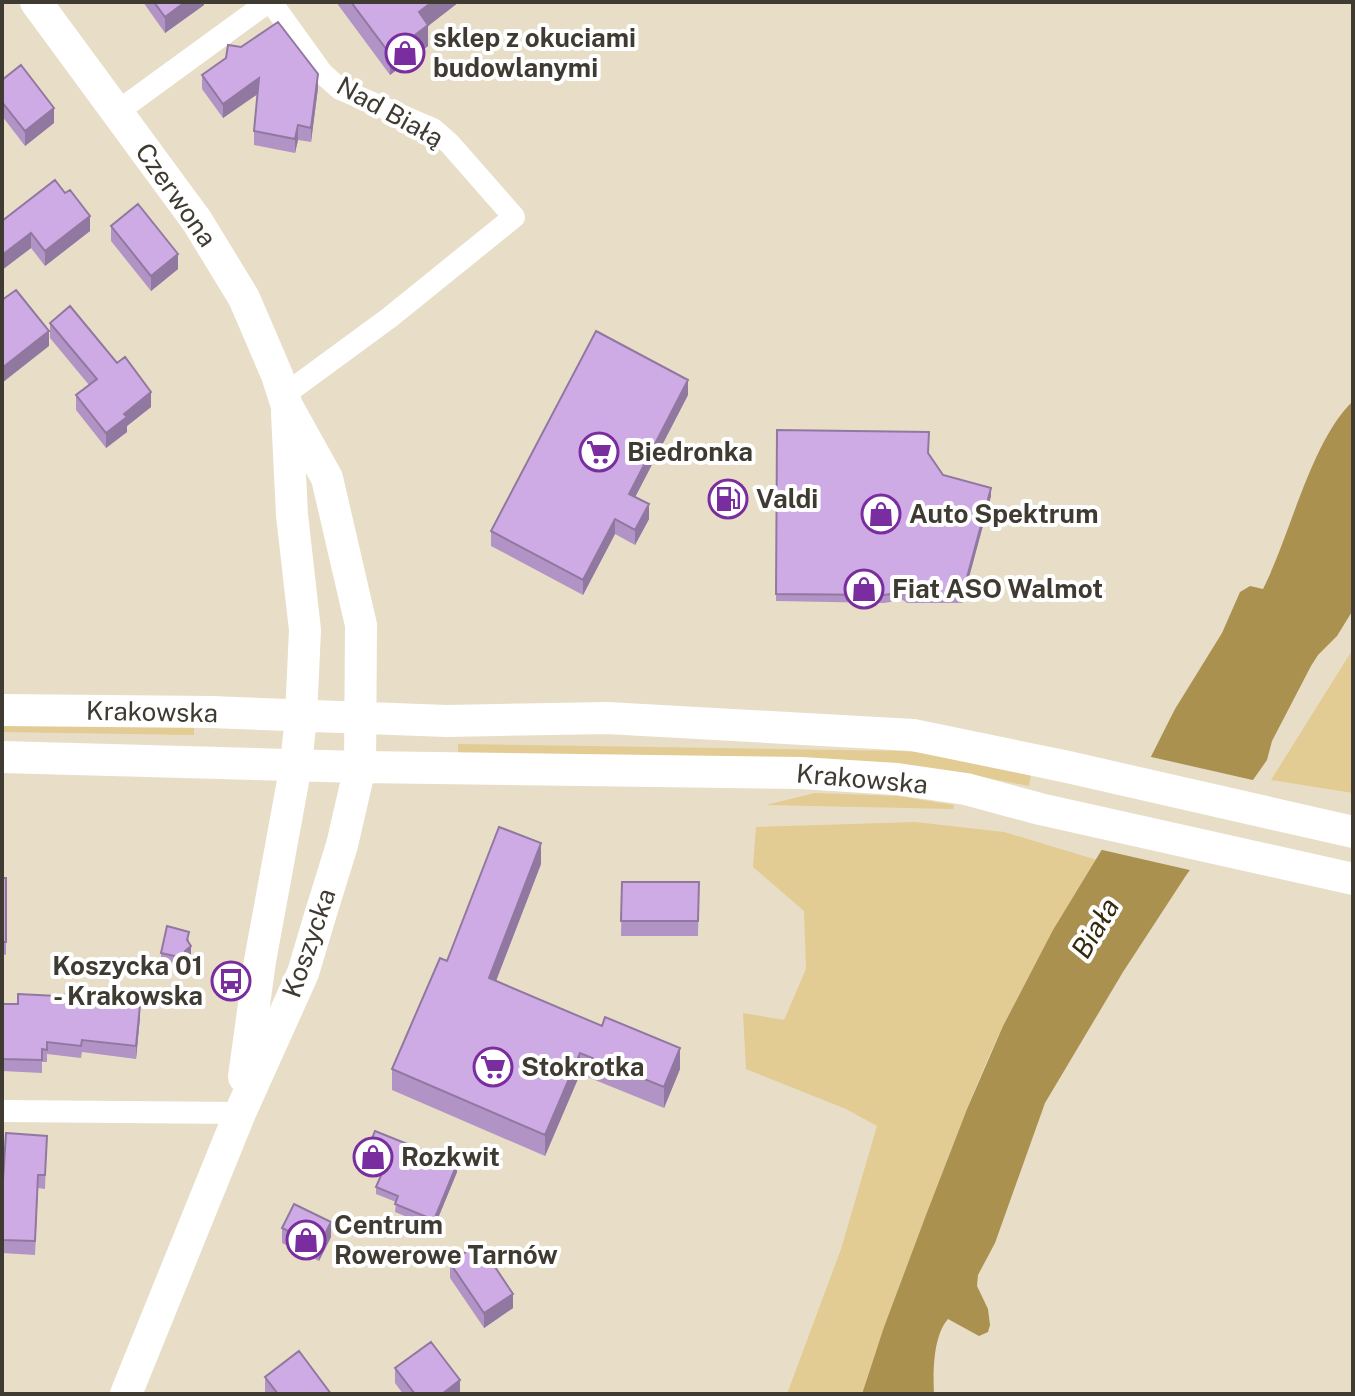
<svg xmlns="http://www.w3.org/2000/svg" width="1355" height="1396" viewBox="0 0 1355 1396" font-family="'Public Sans',sans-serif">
<rect width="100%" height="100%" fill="#e8dec7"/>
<path fill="#e2cc93" d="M1353,649v144l-82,-13z
M2,723l192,4v8l-192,-3z
M458,744l443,7 31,2 99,22 -2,11 -57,-11 -83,-12 -431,-8z
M815,793l83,3 56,9 -1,4 -187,-4z
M915,822l89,10 93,28c-34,54 -65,108 -93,164 -25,51 -45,105 -65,158 -27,70 -54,140 -77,212h-75l54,-145 36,-123 -31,-17 -100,-40 -3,-56 41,7 22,-51 -2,-58 -51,-44 3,-40z"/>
<path fill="#aa9150" d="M1353,401v209l-16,26 -19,19 -7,11 -39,75 -5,19 -82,117 -62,95 -78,131 -50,140 -17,32 -1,11 11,23 2,16 -2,7 -9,4 -31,-17c-15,17 -15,53 -14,75h-72l22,-67 42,-112 41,-106 36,-83 50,-96 62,-102 60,-119 47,-76 18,-41 10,-6 13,3c27,-53 48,-148 90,-188z"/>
<path fill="#e8dec7" d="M1147,756l110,25 -63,90 -96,-22z"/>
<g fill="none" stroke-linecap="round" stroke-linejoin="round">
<path stroke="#fff" stroke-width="22" d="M271,2l51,71 18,16 93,40 17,15 64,73 -125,101 -105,77
M117,112l151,-110
M2,1111l238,2"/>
<path stroke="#fff" stroke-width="32" d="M36,2l161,219 47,77 33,77 10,31 40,72 34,147 -1,142 -18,78 -22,71 -17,57 -63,140 -114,281
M2,710l209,2 236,9 160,-3 306,17 155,32 285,65
M2,757l358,10 441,6 96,6 69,10 74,20 313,70
M244,1077l16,-116 36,-196 5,-49 4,-86 -13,-115 -5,-102"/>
</g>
<path fill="#b293c5" d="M143,2h61v3l-39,28z
M336,2h123l-31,24v20l-38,29z
M202,75l116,13 -7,54 -13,-2 -3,13 -41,-8v-14l4,-37 -35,24 -21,-29z
M2,80l52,43 -29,23 -23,-30z
M2,221l88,10 -45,35 -14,-18 -29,22z
M111,226l67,43 -27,22 -40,-50z
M50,323l101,84 -24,19v6l-21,16 -30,-38v-15l13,-10 -39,-47z
M688,395l-53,102 14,22 -14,26 -20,-11 -32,61 -92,-49v-15z
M777,430l152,23 14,22 48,21 -29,107h-55l-4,-3 -19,3 -108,-2z
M541,864l-45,117 184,88 -16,39 -84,-34 -35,82 -153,-66v-21l55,-108z
M2,878h4v77l-4,-1z
M622,882h77l-1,54h-77z
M189,939v3l2,12 -6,4 -2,8 -22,-5v-8z
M99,1000l41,17 -4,42 -54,-7 -1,6 -34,-4v8h-5v11l-40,-2v-67z
M47,1136l-2,53 -7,-1 -3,67 -33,-2v-74h1z
M365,1156l92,16 -23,56 -39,-16 1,-10 -20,-8v-7l7,-16 -18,-7z
M282,1228l49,9 -12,24 -37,-18z
M450,1263l63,45 -29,20 -34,-50z
M395,1368l65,26h-57l-8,-11z
M265,1377l66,17h-64l-2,-2z"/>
<path fill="#9178a0" d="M185,2h19v3l-39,28v-16z
M432,2h27l-31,24v20l-38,29v-21l29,-42z
M318,74v14l-7,54v-14z
M259,78v15l-36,25v-14z
M54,108v15l-29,23v-15z
M298,125v15l-3,13v-14z
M90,216v15l-45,35v-15z
M31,233v15l-29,22v-15z
M178,254v15l-27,22v-15z
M49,331v15l-47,37v-15z
M688,380v15l-59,114v-15z
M151,392v15l-24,19v6l-21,16v-15l18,-19z
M991,488v8l-29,107v-7z
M649,504v15l-14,26v-15z
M615,519v15l-32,61v-15z
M541,843v21l-52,135v-21z
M191,946v8l-6,4 -2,8 2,-15z
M140,1005v12l-4,42v-13z
M680,1048v21l-16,39v-21z
M580,1053v21l-35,82v-21z
M457,1164v8l-23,56v-8z
M331,1222v15l-12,24v-15z
M513,1294v14l-29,20v-15z
M460,1380v14h-18z"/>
<path fill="#cfabe5" stroke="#9178a0" stroke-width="2" d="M154,2h31l-20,15z
M351,2h81l-13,10 9,13 -38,29z
M278,22l40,52 -7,54 -13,-3 -3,14 -41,-8 5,-53 -36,26 -21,-29 24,-17 2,-13 13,2z
M21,65l33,43 -29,23 -23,-29v-22z
M55,180l10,13 5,-3 20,26 -45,35 -14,-18 -29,22v-34z
M138,204l40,50 -27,22 -40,-50z
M16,290l33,41 -47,37v-68z
M70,306l47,57 8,-6 26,35 -27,22 3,3 -21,16 -30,-38 21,-16 -47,-56z
M596,331l92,49 -59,114 20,10 -14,26 -20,-11 -32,61 -92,-49z
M777,430l152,2 -1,21 15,22 48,13 -29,108 -55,-1 -4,-3 -19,3 -108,-1z
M499,827l42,16 -52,135 113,48 3,-9 75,31 -16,39 -84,-34 -35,82 -153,-66 48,-111 7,3z
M2,878h4v64h-4z
M622,882h77l-1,39h-77z
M167,926l22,6 -2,8 4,6 -6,5 -2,7 -22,-5z
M18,994l39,2 1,-2 41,3v3l41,5 -4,41 -54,-6 -1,6 -34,-4v8l-5,-1v11l-40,-1v-55h16z
M375,1131l82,33 -23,56 -39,-16 3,-8 -22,-9 10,-23 -21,-8z
M6,1133l41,3 -2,39h-7l-3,66 -33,-1v-61h1z
M294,1204l37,18 -12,24 -37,-18z
M479,1243l34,51 -29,19 -34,-50z
M431,1342l29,38 -18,14h-27l-20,-26z
M299,1351l32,43h-53l-13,-17z"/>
<defs>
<g id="shop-ring" transform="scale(2)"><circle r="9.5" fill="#fff" stroke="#792d9f" stroke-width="1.5"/><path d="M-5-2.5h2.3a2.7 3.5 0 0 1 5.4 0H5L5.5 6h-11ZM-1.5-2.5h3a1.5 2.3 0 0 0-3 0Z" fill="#792d9f"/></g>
<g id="supermarket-ring" transform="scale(2)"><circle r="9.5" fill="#fff" stroke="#792d9f" stroke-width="1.5"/><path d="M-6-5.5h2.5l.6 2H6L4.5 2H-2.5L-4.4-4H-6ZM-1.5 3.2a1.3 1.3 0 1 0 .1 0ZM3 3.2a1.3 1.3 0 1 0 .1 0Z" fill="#792d9f"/></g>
<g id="fuel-ring" transform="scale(2)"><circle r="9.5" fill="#fff" stroke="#792d9f" stroke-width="1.5"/><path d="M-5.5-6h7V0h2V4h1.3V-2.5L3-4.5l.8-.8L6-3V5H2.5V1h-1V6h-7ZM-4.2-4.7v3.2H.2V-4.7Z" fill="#792d9f"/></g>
<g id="bus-ring" transform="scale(2)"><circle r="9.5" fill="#fff" stroke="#792d9f" stroke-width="1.5"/><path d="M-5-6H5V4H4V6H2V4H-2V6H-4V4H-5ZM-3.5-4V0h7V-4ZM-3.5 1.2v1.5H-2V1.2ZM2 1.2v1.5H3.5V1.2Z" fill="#792d9f"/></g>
</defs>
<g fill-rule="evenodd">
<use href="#shop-ring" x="405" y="53"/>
<use href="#supermarket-ring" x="599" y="452"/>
<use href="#fuel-ring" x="728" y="499"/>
<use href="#shop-ring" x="881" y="514"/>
<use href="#shop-ring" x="864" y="589"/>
<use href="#bus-ring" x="231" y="981"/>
<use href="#supermarket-ring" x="493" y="1067"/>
<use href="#shop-ring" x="373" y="1157"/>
<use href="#shop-ring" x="306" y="1240"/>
</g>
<g text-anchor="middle" stroke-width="8" stroke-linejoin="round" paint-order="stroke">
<g font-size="26" font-weight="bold" fill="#3f3b32" stroke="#fff" text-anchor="start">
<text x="433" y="47">sklep z okuciami<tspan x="433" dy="30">budowlanymi</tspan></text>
<text x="627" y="461">Biedronka</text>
<text x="756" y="508">Valdi</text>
<text x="909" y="523">Auto Spektrum</text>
<text x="892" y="598">Fiat ASO Walmot</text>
<text x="203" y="975" text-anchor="end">Koszycka 01<tspan x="203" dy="30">- Krakowska</tspan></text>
<text x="521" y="1076">Stokrotka</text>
<text x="401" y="1166">Rozkwit</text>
<text x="334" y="1234">Centrum<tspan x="334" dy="30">Rowerowe Tarnów</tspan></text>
</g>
<g font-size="26" fill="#3f3b32" stroke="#fff">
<text transform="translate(390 112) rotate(29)" y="9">Nad Białą</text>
<text transform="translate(176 195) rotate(55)" y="9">Czerwona</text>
<text transform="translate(152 712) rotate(1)" y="9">Krakowska</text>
<text transform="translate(862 779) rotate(5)" y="9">Krakowska</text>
<text transform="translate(309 943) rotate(-71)" y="9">Koszycka</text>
</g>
<g font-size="28" font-style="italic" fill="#362a0d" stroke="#fff">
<text transform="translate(1095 928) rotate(-59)" y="10">Biała</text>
</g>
</g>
<rect width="1355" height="1396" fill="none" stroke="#3f3b32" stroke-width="8"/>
</svg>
